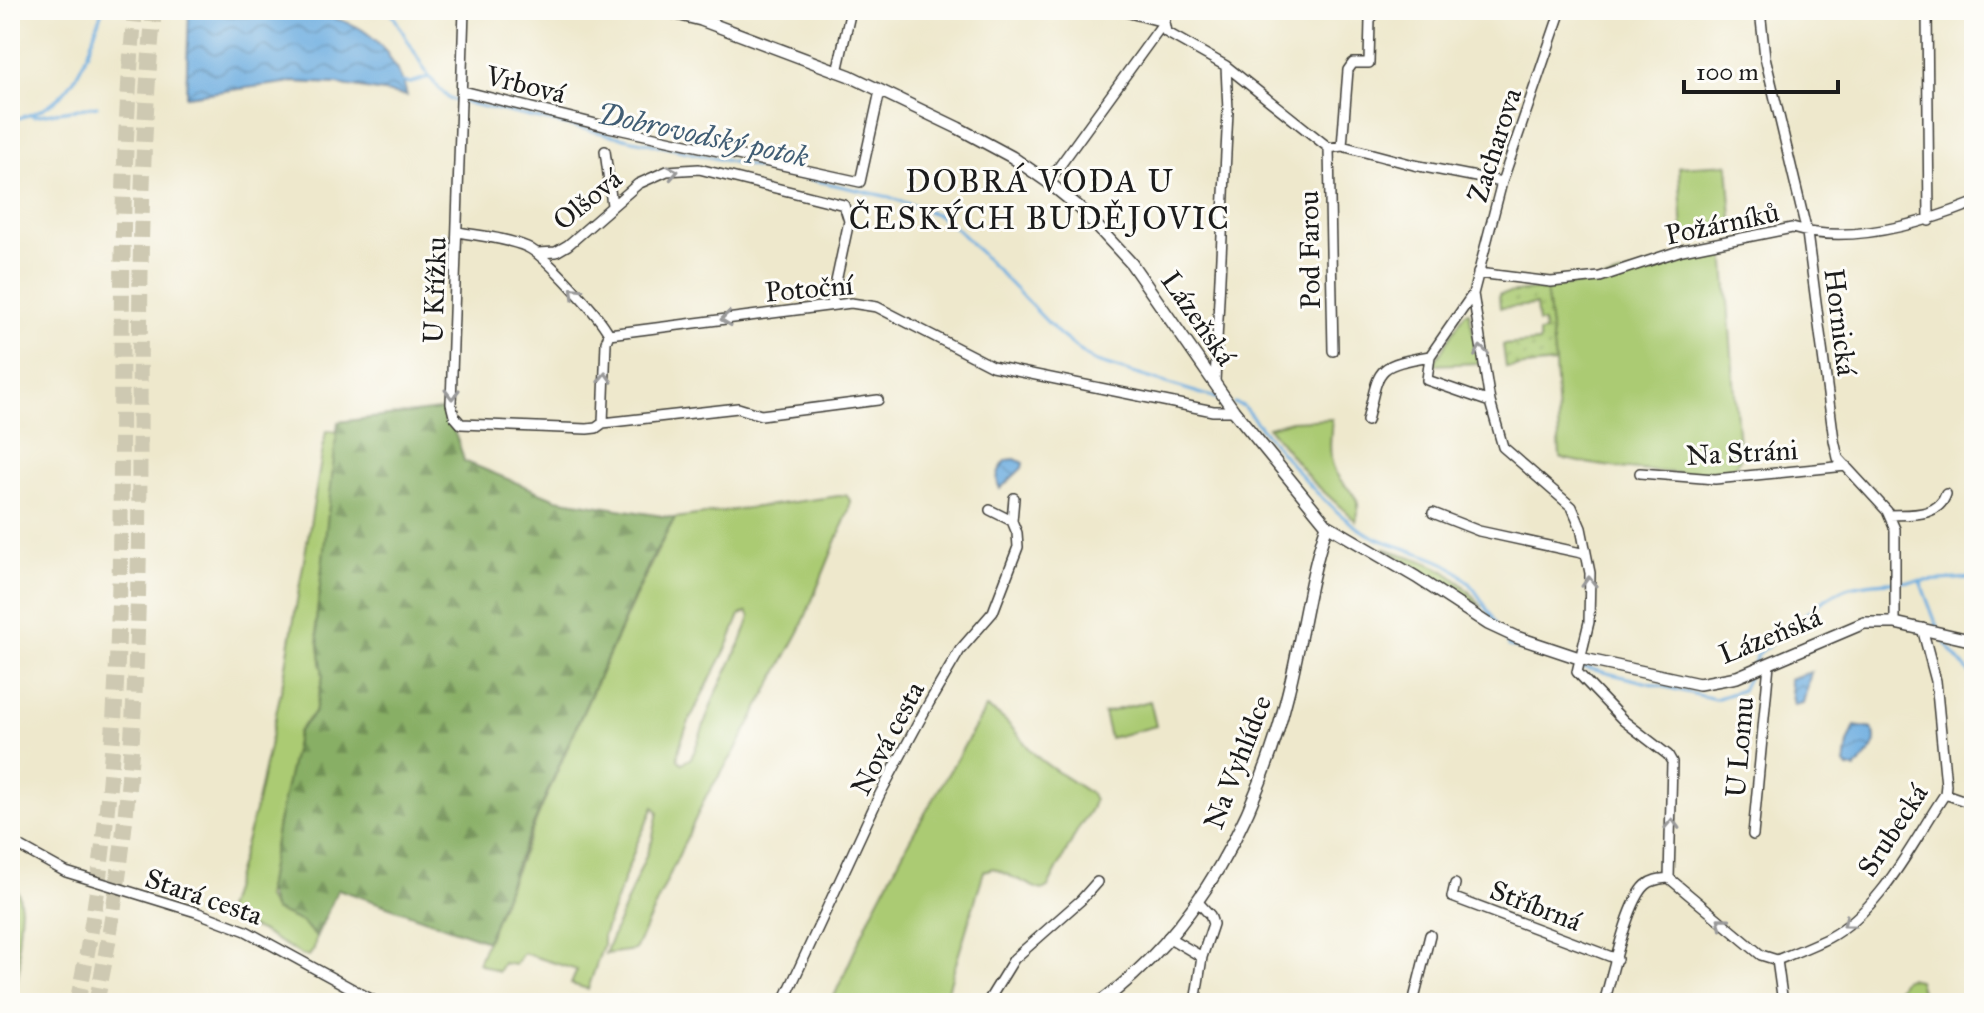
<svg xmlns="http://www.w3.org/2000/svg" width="1984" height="1013" viewBox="0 0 1984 1013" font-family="'IM FELL Great Primer',serif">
<defs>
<pattern id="forest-firs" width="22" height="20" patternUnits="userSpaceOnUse" patternTransform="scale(2)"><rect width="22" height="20" fill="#88af65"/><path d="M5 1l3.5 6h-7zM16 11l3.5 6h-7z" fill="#6e8e52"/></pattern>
<pattern id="garden-dots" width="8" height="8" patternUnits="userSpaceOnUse" patternTransform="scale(2)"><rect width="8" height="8" fill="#abcb73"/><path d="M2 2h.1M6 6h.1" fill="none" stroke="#93ae63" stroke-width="1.8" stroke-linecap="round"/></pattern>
<pattern id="water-waves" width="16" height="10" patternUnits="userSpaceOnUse" patternTransform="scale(2)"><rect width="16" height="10" fill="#6dade0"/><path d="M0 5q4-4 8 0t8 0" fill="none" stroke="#598cb5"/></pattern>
</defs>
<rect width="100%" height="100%" fill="#fdfcf7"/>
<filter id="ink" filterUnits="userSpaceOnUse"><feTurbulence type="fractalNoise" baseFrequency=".0125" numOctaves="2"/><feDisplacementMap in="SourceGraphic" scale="16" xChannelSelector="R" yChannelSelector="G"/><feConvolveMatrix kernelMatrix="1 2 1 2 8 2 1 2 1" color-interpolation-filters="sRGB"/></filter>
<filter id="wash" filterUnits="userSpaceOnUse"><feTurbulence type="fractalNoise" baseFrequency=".006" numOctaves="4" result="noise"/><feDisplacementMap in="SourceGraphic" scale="32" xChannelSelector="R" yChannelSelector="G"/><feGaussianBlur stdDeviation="1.8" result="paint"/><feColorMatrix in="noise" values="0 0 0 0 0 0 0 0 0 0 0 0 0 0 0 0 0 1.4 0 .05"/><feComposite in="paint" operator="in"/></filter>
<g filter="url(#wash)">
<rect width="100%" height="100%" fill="#eee8cc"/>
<path fill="#abcb73" stroke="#647448" stroke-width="2" fill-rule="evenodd" d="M1728,164l5,68 -50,3 -4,-68z
M1724,250l16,209 -12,15c-56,0 -113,-4 -168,-16l-5,-95 -9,-75 51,-6 83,-25z
M1469,312l10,51 -46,2 32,-52z
M1332,419c-1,15 -4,32 1,47 8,26 33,24 23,55l-45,-41 -43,-53 23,-6z
M326,431l12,1 -22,190 7,54 -8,36 -12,13 -25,98 -12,75 8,12 28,12 14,15 -2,12 -5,7 -7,-1 -40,-23 -32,-14 -4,-8 29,-99 29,-134z
M846,495l4,5 -1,10 -49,120 -66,123 -28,43 -71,154 -30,4 47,-113 6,-29 -4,-5 -16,34 -35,95v9l-15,44 -17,-5 6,-14 -54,-17 -8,12 -12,-2 -5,9 -20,-9c40,-100 81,-199 126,-297 23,-50 44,-100 71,-148zM747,612l3,5 -9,25 -27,56 -20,54 -3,6 -9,5 -4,-3c-4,-19 40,-93 50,-115 4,-10 8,-20 12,-30z
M1383,548c49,16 66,17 99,59z
M1150,701l6,25 -46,12 -6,-25z
M986,708c26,11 36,37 56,53 16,12 33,22 49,33l3,7 -3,8 -13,20 -30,58 -6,3 -6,-2 -43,-20 -9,3 -40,132h-113l42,-93 36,-69z
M10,853l2,24 7,18 2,13 -3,37 2,17 -7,41h-3z
M1908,978l10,2 6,23h-29l3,-15 5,-8z"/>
<path fill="url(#forest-firs)" stroke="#526640" stroke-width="2" d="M447,409c4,19 13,33 17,52l92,38 119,19 -25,44 -83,185 -49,113 -31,81 -149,-52 -22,48 -14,-15 -28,-12 -7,-20 11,-67 20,-91 17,-20 8,-36 -7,-54 22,-200z"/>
<path fill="url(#garden-dots)" stroke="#647448" stroke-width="2" d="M1546,288l9,75 -49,5 -3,-23 36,-3v-9l6,-1 -2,-9h-5l-2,-18 -36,3 -1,-14z"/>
<path fill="url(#water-waves)" stroke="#44647e" stroke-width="2" d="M189,10c14,0 27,5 42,6 60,4 116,-16 155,36 9,15 18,27 21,44l-70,-12 -45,-2 -106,14z
M1015,459l8,4 -1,5 -22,21c-6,-11 -1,-21 7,-29z
M1811,672l-8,31 -9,2 -5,-26z
M1855,726l17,3c10,16 -7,28 -17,40l-7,-1 -3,-4 3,-21z"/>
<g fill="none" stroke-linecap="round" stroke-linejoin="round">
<path stroke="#6dade0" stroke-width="3" d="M390,10l39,67 20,22 440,98 49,18 20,15 101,104 34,27 129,39
M401,82l10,1 18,-6
M33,116l64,-10
M10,120c63,-12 75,-57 92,-110
M1234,403l9,3c34,40 66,85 108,117 28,22 63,25 95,41 22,11 38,39 50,60
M1922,581l52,-3
M1504,637l5,9 65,19 141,34 27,-9 6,-12
M1941,638l33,40
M1752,667l6,-13c23,-18 66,-60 92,-67 23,-6 47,-5 70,-6l19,50"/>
</g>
</g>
<g filter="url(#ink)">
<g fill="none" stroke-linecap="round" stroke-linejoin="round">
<path stroke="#cec9b2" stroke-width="16" stroke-dasharray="16 8" stroke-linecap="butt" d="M77,1003c71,-327 26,-663 58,-993
M96,1003c72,-327 24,-663 58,-993"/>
<g stroke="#3c3b36" stroke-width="12">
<path id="minor" d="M464,10l-13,394 3,12 7,8 126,5 9,-1 7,-5 135,-15 23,7 117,-15
M1118,10l46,12
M1760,10l5,47 42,176 27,207 4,18 49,53 8,18v94
M1927,10l2,211
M1927,11l22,-1
M1164,22l2,10 60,34 103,82 13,-2 72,19 88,17
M837,72l14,-62
M463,91l141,35 256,56 20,-91
M1342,146l6,-76 5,-7h16l1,-44 9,-9
M1329,148l4,203
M605,151l7,54
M1048,182l116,-160 4,-12
M458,232c22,4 48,6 69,15 18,8 72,68 82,87
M538,253l18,-1 12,-7 70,-61 29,-13 32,-2 145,36 5,16 -18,84
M1478,273l73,9 49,-5 82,-27 110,-22c56,17 129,-4 182,-25
M1473,294l17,108 13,45 69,60 9,21 9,45 -1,49 -12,50 47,49 44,34 4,7 -3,116
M609,334l242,-31 26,4 115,59 221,45h21
M1215,382l13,-271 -2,-45
M1490,402l-63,-22 3,-24 43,-62 29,-112 59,-172
M1367,421c13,-54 7,-55 63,-65
M603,423l3,-81 3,-8
M1640,473l75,6 131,-13
M990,510l22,11
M1433,513l46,18 107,23
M1889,515c20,-1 49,3 57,-21
M1945,794l29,10
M1753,835l16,-171
M10,841l56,31 130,40 50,19 132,72
M1455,884l-3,13 165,62
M1168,937l34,20
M1777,960c17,-7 35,-14 51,-22 54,-29 84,-95 117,-144l1,-9 -10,-104 -14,-53
M1777,960l6,43
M783,1003l97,-209 49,-91 31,-53 33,-38 25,-65 -1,-14 -5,-12 2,-23
M987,1003l27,-44 67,-59 16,-18
M1195,1003l7,-46 11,-33 -3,-9 -13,-14
M1413,1003l17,-68
M1604,1003c8,-27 23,-101 42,-118 7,-6 15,-6 23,-7l92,77 16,5"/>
</g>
<g stroke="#3c3b36" stroke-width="14">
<path id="tertiary" d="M661,10l40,10 149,56 108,52 54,29 36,25 32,26 51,55 103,148 93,114 89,52 72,47 28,13 63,21 120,26 38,-7 127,-54h31l79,18
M1099,1003c99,-72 159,-189 188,-306 15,-57 21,-116 40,-172"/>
</g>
<use href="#minor" stroke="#fff" stroke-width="9"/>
<use href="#tertiary" stroke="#fff" stroke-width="11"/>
</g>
<defs><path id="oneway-chevron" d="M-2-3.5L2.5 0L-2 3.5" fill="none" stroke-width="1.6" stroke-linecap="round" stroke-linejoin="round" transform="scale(2)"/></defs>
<g stroke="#999">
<use href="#oneway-chevron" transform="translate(673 172) rotate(-10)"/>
<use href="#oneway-chevron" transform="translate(575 292) rotate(-136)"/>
<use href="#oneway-chevron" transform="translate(726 319) rotate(173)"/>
<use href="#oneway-chevron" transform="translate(1481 351) rotate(-99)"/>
<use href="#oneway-chevron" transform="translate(605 378) rotate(-88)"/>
<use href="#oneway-chevron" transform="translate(452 394) rotate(90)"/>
<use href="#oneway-chevron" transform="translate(1589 582) rotate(-91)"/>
<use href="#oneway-chevron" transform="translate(1672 824) rotate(-88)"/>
<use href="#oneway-chevron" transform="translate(1722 922) rotate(-140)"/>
<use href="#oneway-chevron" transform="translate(1848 923) rotate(143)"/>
</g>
</g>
<g text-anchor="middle" stroke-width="6" stroke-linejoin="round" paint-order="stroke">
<g font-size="28" fill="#1c1c1c" stroke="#fdfcf7">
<text transform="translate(526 84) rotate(14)" y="10">Vrbová</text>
<text transform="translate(1494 145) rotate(-72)" y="10">Zacharova</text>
<text transform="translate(587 199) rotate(-39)" y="10">Olšová</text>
<text transform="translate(1722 223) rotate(-12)" y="10">Požárníků</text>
<text transform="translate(1309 250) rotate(-91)" y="10">Pod Farou</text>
<text transform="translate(809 288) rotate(-5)" y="10">Potoční</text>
<text transform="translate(434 290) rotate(-88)" y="10">U Křížku</text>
<text transform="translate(1199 318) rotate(55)" y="10">Lázeňská</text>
<text transform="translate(1841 322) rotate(83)" y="10">Hornická</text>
<text transform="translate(1742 452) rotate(-3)" y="10">Na Stráni</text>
<text transform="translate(1770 635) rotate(-22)" y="10">Lázeňská</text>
<text transform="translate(887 738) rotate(-62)" y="10">Nová cesta</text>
<text transform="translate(1739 747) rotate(-85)" y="10">U Lomu</text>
<text transform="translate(1237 762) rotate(-69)" y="10">Na Vyhlídce</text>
<text transform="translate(1892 830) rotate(-57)" y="10">Srubecká</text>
<text transform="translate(204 896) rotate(19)" y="10">Stará cesta</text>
<text transform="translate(1536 905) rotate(21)" y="10">Stříbrná</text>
</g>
<g font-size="30" font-style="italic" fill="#405d74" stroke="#fdfcf7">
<text transform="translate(703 135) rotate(12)" y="10">Dobrovodský potok</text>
</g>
<g font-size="32" letter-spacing="2" fill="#1c1c1c" stroke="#fdfcf7">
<text x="1040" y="192">DOBRÁ VODA U<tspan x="1040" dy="37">ČESKÝCH BUDĚJOVIC</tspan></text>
</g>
</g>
<rect width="1984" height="1013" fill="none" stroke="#fdfcf7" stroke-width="40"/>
<path d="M1684 80v12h154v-12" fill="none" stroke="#1c1c1c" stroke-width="4"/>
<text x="1696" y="80" font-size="24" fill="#1c1c1c" stroke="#fdfcf7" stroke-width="6" paint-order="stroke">100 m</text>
</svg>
